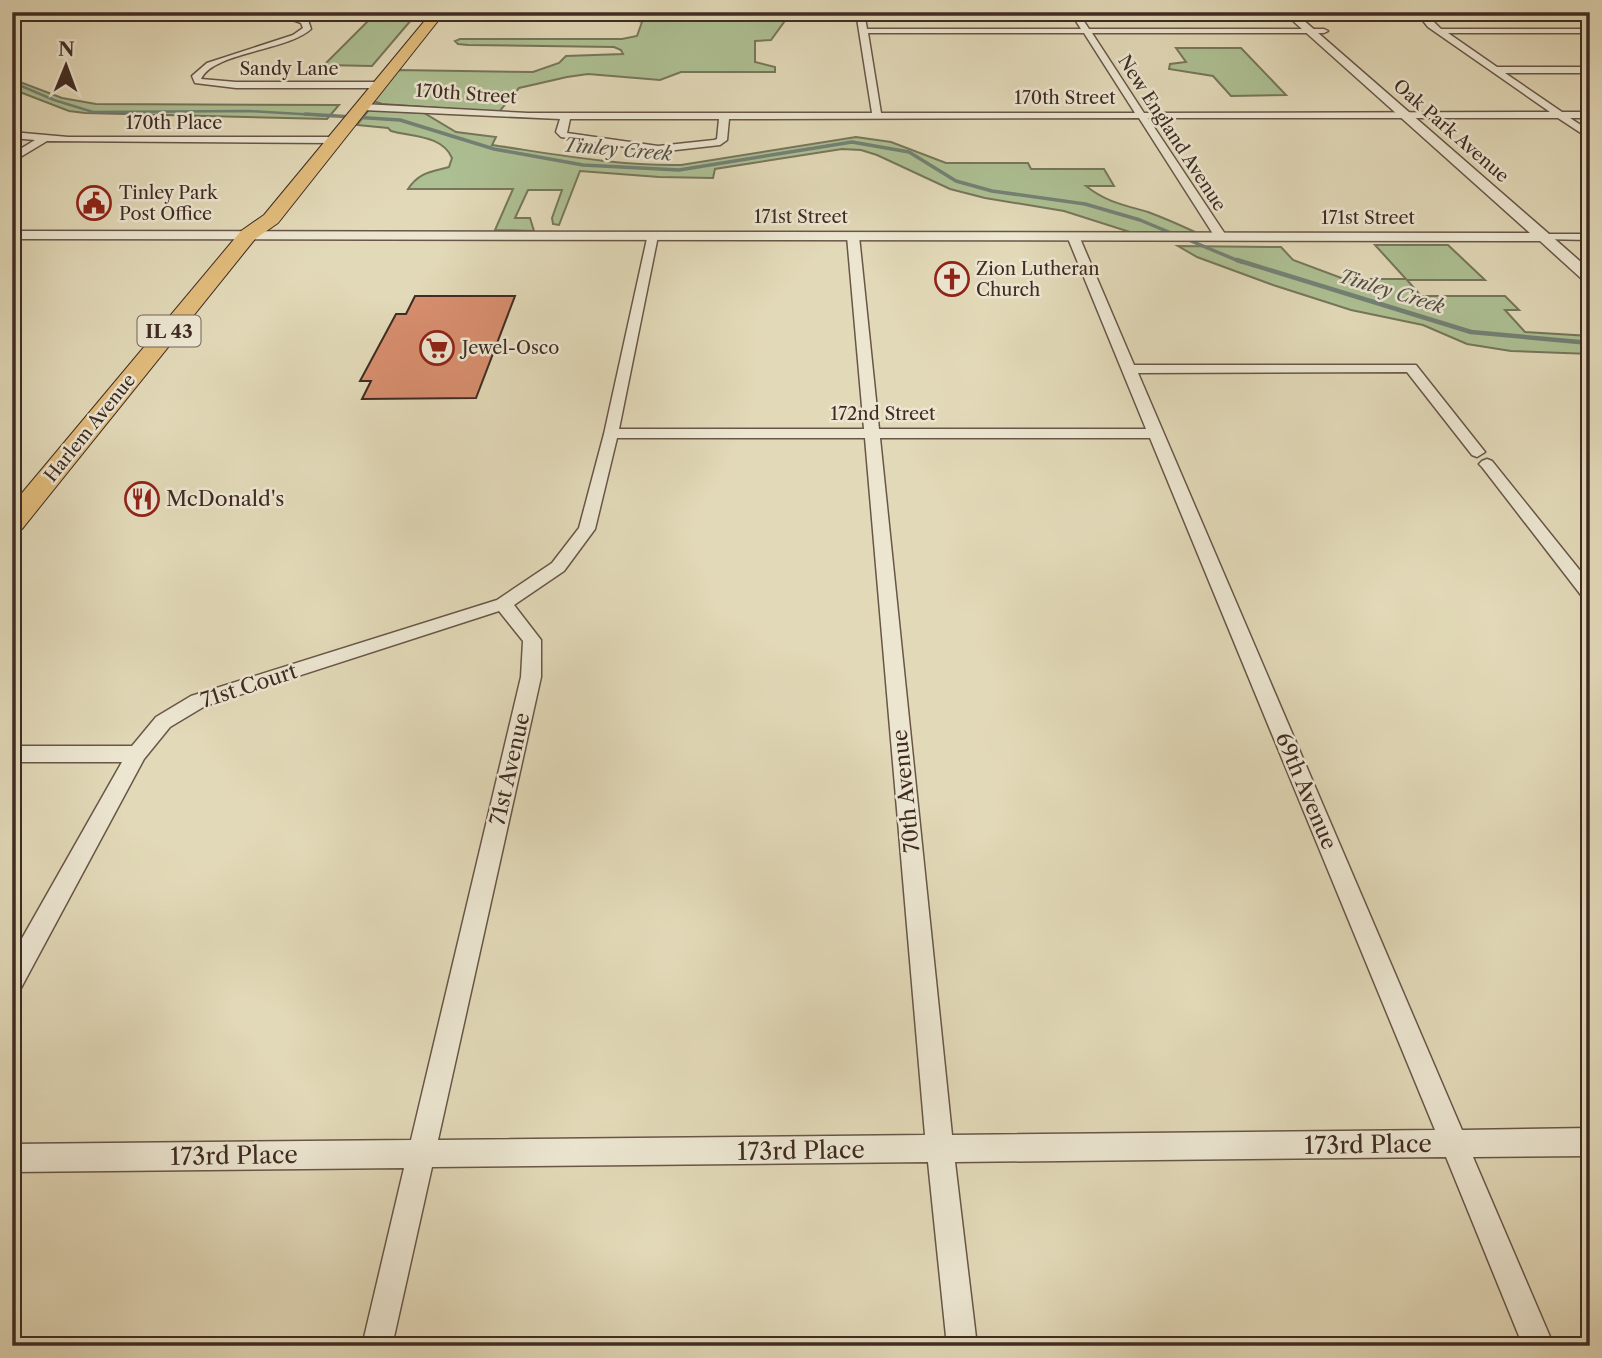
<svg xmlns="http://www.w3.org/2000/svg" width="1602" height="1358" viewBox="0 0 1602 1358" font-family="'Libre Caslon Text',serif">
<rect width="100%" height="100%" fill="#e2d9b8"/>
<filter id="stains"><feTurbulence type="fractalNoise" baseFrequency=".00286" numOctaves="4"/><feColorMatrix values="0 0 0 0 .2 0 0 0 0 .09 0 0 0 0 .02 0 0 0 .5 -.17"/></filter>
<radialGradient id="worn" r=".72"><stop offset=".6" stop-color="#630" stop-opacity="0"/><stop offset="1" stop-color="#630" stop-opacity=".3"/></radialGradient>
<path fill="#adc093" stroke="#76765b" stroke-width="2" d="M377,12h41l-46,54 -48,-1z
M753,12h27l4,10 -13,18 -16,1v21l20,5v5h-94l-21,8 -72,-6 -21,3 -48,11 -20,24 -117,-8 -9,-3 25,-31 135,2 26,-9 7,-7 57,-2 -2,-4 -7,-3 -146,-2 -10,-1 -3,-3 5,-2h162l15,-3 5,-14 -3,-1 115,-6z
M1176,48h65l45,47 -55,1 -18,-20 -44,-7 1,-5 16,-2z
M12,79l50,19 34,6 243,1 -12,14 -242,-6 -16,-2 -57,-22z
M369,110l55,3 32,19 40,5 -4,8c62,9 126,21 189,20l175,-28 35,5 55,21h82l3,6h73l10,17h-28c20,16 38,19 62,26 16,6 32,13 47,20l-62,1 -69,-22 -79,-13 -35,-9 -73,-34 -16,-5 -19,-1 -127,20 -2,9 -54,-1 -79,-6 -21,54 -6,-1 -1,-6 10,-28h-34l-13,28h15l4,13 -39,-1 18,-41h-105c11,-17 23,-17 41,-22l3,-9c-10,-23 -40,-21 -61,-27l-3,-3 -31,-3z
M1375,245h73l37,35h-78l14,16h84l14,14h-14l20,22 65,4v18l-79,-3 -44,-7 -44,-19 -72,-15 -78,-25 -76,-28 -19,-11 103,1 12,13 51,19h62z"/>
<path fill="#95baae" stroke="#738176" stroke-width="2" d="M629,12h124l1,2 -7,4 -108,3 -15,-6z"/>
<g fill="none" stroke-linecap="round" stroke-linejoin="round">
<path stroke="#738176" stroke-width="2.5" d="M12,82l42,18 39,12 156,-1 85,5"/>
<path stroke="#738176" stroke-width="3.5" d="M305,114l95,6 94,29 89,16 96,5 173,-28 57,10 47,29 36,10 93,13 55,16 31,13
M1191,241l50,21"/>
<path stroke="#738176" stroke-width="4.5" d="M1237,260l234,72 119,11"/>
</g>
<path fill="#d78e6e" stroke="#3f2b23" stroke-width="2" d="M415,296h100l-39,102 -114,1 9,-18h-11l36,-67h10z"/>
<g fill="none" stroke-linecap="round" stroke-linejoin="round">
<g stroke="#685648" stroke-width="3">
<path id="minor" d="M29,12h14l-31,9v-4z
M271,12h12l25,8 3,9c-24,22 -98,23 -110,50l35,3h144l4,3 -4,3h-144l-41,-5 -3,-7 15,-13 86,-28 10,-7 -2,-5z
M856,12h8l3,17h214l-11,-17h8l11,17h235l4,2 -4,2h-232l52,80 406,-1 -122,-85 -12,-15h8l17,17h149v4h-142l49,34h93v6h-85l57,39h28v6h-20l20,13v8l-32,-21h-410l79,119 -6,3 -6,-3 -76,-119 -410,1 -2,21 -7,5 -62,7 -97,-15 -5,-5 4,-13 -197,-9 -5,-3 5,-3 165,9h344zM868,33h216l51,80h-254zM570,119h149l-2,20 -3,1 -56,6 -91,-13z
M12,132l56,5h268l5,3 -5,3 -289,-2 -35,21v-8l23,-14 -23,-2z
M853,233l6,3 20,193h267l-79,-193 6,-3 6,3 55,129h282l69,87 -8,5 -5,-2 -65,-83 -269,1 324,757 128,-2v28l-117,1 81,189h-31l-77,-189 -491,5 22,184h-30l-19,-184 -496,5 -40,179h-30l42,-178 -392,4v-28l399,-4 110,-463 2,-36 -24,-30 -294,95 -35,21 -26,32 -123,229 -9,3v-35l110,-194h-110v-16h120l24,-29 35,-21 306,-96 55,-37 27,-35 25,-94 44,-200 10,2 -39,193h245l-17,-193zM617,438h248l60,697 -487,5 103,-463v-37l-27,-35 50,-34 31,-42zM880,438h270l285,692 -483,5z
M1544,234h46v6l-50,-1v-4z
M1487,459l5,2 98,122v18l-6,-2 -102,-132 -3,-3 3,-3z"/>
</g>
<g stroke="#685648" stroke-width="3">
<path id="tertiary" d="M1283,12h11l255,222 41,36v13l-6,-2 -44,-40 -1528,-2v-8l1518,2z"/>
</g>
<g stroke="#3f2b23" stroke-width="2">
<path id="primary" d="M432,12h13l-167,211 -23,16 -233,290 -10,2v-26l229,-274 23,-16z"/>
</g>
<use href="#minor" fill="#ece6d1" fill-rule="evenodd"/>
<use href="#tertiary" fill="#ece6d1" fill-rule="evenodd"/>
<use href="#primary" fill="#e1bc7c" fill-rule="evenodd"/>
</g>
<defs>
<g id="civic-ring" transform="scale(1.75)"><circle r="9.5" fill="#ece6d1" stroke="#8f2418" stroke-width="1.5"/><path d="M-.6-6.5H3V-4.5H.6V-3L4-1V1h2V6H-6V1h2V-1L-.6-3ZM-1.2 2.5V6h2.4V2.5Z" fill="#8f2418"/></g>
<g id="church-ring" transform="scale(1.75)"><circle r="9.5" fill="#ece6d1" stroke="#8f2418" stroke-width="1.5"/><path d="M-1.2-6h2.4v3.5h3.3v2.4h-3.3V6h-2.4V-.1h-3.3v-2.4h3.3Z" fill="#8f2418"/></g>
<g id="supermarket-ring" transform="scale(1.75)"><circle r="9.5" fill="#ece6d1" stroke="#8f2418" stroke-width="1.5"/><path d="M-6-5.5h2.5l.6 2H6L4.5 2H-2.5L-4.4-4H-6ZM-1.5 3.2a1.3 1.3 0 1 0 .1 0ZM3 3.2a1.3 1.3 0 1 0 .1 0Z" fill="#8f2418"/></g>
<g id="restaurant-ring" transform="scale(1.75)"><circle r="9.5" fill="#ece6d1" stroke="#8f2418" stroke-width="1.5"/><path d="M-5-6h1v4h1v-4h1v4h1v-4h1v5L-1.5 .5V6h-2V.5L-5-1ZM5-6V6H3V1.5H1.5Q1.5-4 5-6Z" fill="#8f2418"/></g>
</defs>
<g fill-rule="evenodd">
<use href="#civic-ring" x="94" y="203"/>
<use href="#church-ring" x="952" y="279"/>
<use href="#supermarket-ring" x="437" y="348"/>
<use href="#restaurant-ring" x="142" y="499"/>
</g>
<g text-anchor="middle" stroke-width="5" stroke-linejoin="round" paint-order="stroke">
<g font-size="18" fill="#3f2b23" stroke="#ece6d1">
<text x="289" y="75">Sandy Lane</text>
<text transform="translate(466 94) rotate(4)" y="6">170th Street</text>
<text x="1065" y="104">170th Street</text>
<text x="174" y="129">170th Place</text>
<text transform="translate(1451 131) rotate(41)" y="6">Oak Park Avenue</text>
<text transform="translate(1172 133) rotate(57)" y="6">New England Avenue</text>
<text x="801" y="223">171st Street</text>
<text x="1368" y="224">171st Street</text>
<text x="883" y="420">172nd Street</text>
<text transform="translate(90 428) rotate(-51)" y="6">Harlem Avenue</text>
</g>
<g font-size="18" fill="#3f2b23" stroke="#ece6d1" text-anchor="start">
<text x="119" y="199">Tinley Park<tspan x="119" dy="21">Post Office</tspan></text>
<text x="976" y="275">Zion Lutheran<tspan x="976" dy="21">Church</tspan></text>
<text x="462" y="354">Jewel-Osco</text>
</g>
<g font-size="19" font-style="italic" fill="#544f46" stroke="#ece6d1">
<text transform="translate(618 149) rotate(5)" y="7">Tinley Creek</text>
<text transform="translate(1392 291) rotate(17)" y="7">Tinley Creek</text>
</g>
<rect fill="#ece6d1" stroke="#736357" stroke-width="2" x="137.5" y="315.5" width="63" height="31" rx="5"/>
<g font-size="19" font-weight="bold" fill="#3f2b23">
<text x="169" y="338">IL 43</text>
</g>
<g font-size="21" fill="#3f2b23" stroke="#ece6d1" text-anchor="start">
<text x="166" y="506">McDonald's</text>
</g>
<g font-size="21" fill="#3f2b23" stroke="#ece6d1">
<text transform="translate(249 686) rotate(-18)" y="7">71st Court</text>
<text transform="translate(510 769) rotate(-77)" y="7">71st Avenue</text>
<text transform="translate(906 791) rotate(-96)" y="7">70th Avenue</text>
<text transform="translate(1306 791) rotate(67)" y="7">69th Avenue</text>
</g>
<g font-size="24" fill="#3f2b23" stroke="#ece6d1">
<text transform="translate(1368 1145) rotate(-1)" y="8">173rd Place</text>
<text transform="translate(801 1151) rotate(-1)" y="8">173rd Place</text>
<text transform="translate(234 1156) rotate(-1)" y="8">173rd Place</text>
</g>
</g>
<rect width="1602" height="1358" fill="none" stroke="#e2d9b8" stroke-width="42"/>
<rect x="14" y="14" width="1574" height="1330" fill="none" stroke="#3f2b23" stroke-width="3.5"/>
<rect x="21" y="21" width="1560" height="1316" fill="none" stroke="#3f2b23" stroke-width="2"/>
<g transform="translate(66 66) rotate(1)" stroke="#ece6d1" stroke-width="5" paint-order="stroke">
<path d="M0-5L12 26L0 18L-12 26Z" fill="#3f2b23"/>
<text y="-10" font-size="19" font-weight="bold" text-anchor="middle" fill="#3f2b23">N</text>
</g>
<rect width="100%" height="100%" filter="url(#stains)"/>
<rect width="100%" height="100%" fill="url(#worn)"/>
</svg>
